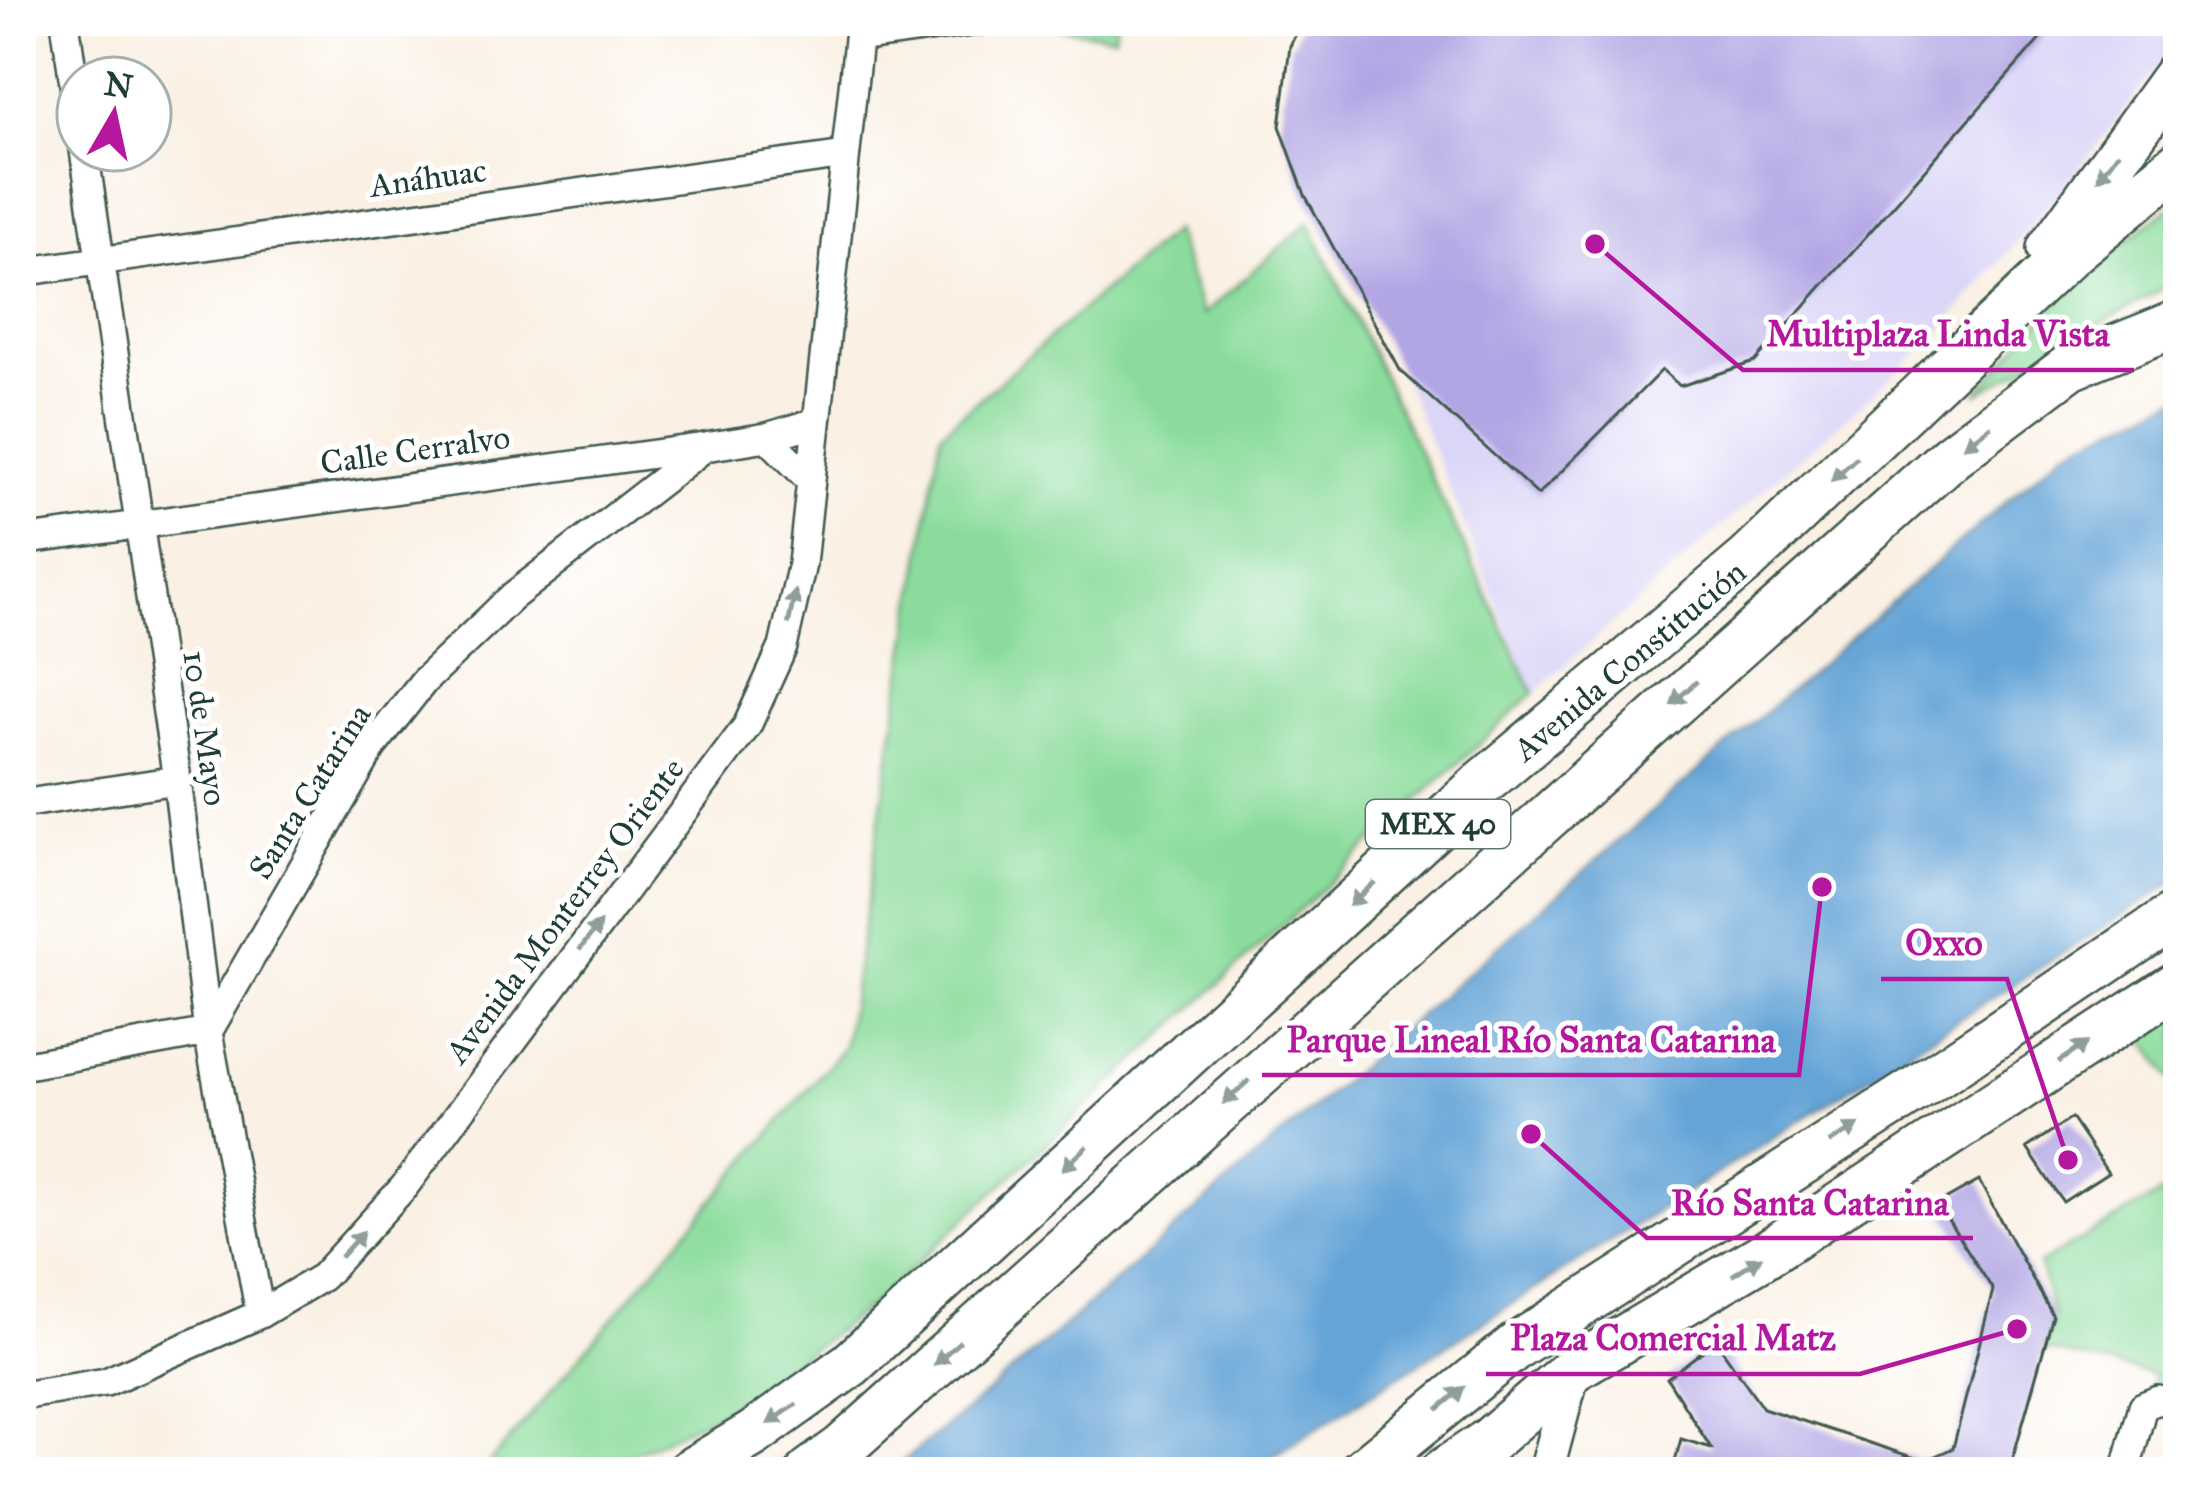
<svg xmlns="http://www.w3.org/2000/svg" width="2199" height="1493" viewBox="0 0 2199 1493" font-family="'IM FELL Great Primer',serif">
<rect width="100%" height="100%" fill="#fff"/>
<filter id="ink" filterUnits="userSpaceOnUse"><feTurbulence type="fractalNoise" baseFrequency=".00833" numOctaves="2"/><feDisplacementMap in="SourceGraphic" scale="24" xChannelSelector="R" yChannelSelector="G"/><feConvolveMatrix kernelMatrix="1 2 1 2 8 2 1 2 1" color-interpolation-filters="sRGB"/></filter>
<filter id="wash" filterUnits="userSpaceOnUse"><feTurbulence type="fractalNoise" baseFrequency=".004" numOctaves="4" result="noise"/><feDisplacementMap in="SourceGraphic" scale="48" xChannelSelector="R" yChannelSelector="G"/><feGaussianBlur stdDeviation="2.7" result="paint"/><feColorMatrix in="noise" values="0 0 0 0 0 0 0 0 0 0 0 0 0 0 0 0 0 1.4 0 .05"/><feComposite in="paint" operator="in"/></filter>
<g filter="url(#wash)">
<rect width="100%" height="100%" fill="#faf0e3"/>
<path fill="#dbd6f7" d="M1302,21h876v20l-112,144 -135,157 -397,351 -134,-323 -95,-175 -25,-69 10,-79z"/>
<path fill="#8bdc9c" stroke="#558c68" stroke-width="3" d="M1059,21h57l-2,15 -56,-8z
M2178,202v78l-201,114c64,-80 117,-133 201,-192z
M1309,222l225,471 -661,611 -139,101 -96,46 -61,21h-95l362,-425 97,-615 232,-201 30,84z
M2178,984v106l-49,-76z
M2178,1184v220l-30,-2 6,-27 -110,-25 9,-34 -14,-52z"/>
<path fill="#65a4d7" stroke="#427086" stroke-width="3" d="M2178,397v483l-930,592h-358l102,-83 1072,-938z"/>
<g id="blocks">
<path fill="#b1a5e4" d="M1302,21h754l-301,341 -75,24 -18,-16 -124,125 -138,-125 -95,-175 -25,-69 10,-80z
M2071,1118l37,55 -45,29 -36,-54z
M1979,1181l74,135 -44,156h-337l9,-33 30,9 -44,-70 49,-37 47,67 161,53 29,-13 40,-158 -55,-86z"/>
</g>
</g>
<g filter="url(#ink)">
<use href="#blocks" fill-opacity="0" stroke="#40584e" stroke-width="3"/>
<g fill="none" stroke-linecap="round" stroke-linejoin="round">
<g stroke="#40584e" stroke-width="32">
<path id="minor" d="M65,21l13,91
M858,38l121,-17
M84,150l93,630 31,252 52,282
M21,272l824,-117
M767,437l44,44
M21,541l684,-94 62,-10 49,-15
M21,804l156,-24
M21,1066l187,-34 165,-286 51,-65 89,-85 192,-149
M21,1396l85,-14 154,-68 62,-37 82,-90 343,-461 36,-79 19,-83 58,-543
M2125,1472l18,-66 15,-6 20,4"/>
</g>
<g stroke="#40584e" stroke-width="38">
<path id="tertiary" d="M1546,1472l28,-104"/>
</g>
<g stroke="#40584e" stroke-width="50">
<path id="trunk" d="M2050,249l128,-177
M689,1472l64,-38 98,-70 633,-582 263,-222 322,-306 109,-90
M809,1472l33,-24 1109,-992 120,-90 107,-43
M1361,1472l155,-126 397,-255 265,-178
M1443,1472l46,-31 85,-73 187,-111 417,-273"/>
</g>
<use href="#minor" stroke="#fff" stroke-width="27"/>
<use href="#tertiary" stroke="#fff" stroke-width="33"/>
<use href="#trunk" stroke="#fff" stroke-width="45"/>
</g>
<defs><path id="oneway-solid" d="M-6-.8H1V-3.2L6.5 0L1 3.2V.8H-6Z" transform="scale(3)"/></defs>
<g fill="#8f9e9a">
<use href="#oneway-solid" transform="translate(2108 166) rotate(127)"/>
<use href="#oneway-solid" transform="translate(1977 436) rotate(143)"/>
<use href="#oneway-solid" transform="translate(1844 469) rotate(137)"/>
<use href="#oneway-solid" transform="translate(792 607) rotate(-78)"/>
<use href="#oneway-solid" transform="translate(1684 693) rotate(138)"/>
<use href="#oneway-solid" transform="translate(1362 894) rotate(137)"/>
<use href="#oneway-solid" transform="translate(590 936) rotate(-53)"/>
<use href="#oneway-solid" transform="translate(2073 1052) rotate(-34)"/>
<use href="#oneway-solid" transform="translate(1236 1092) rotate(138)"/>
<use href="#oneway-solid" transform="translate(1844 1134) rotate(-32)"/>
<use href="#oneway-solid" transform="translate(1075 1158) rotate(137)"/>
<use href="#oneway-solid" transform="translate(352 1244) rotate(-48)"/>
<use href="#oneway-solid" transform="translate(1747 1266) rotate(-33)"/>
<use href="#oneway-solid" transform="translate(947 1353) rotate(138)"/>
<use href="#oneway-solid" transform="translate(1451 1398) rotate(-40)"/>
<use href="#oneway-solid" transform="translate(782 1414) rotate(146)"/>
</g>
</g>
<g text-anchor="middle" stroke-width="10" stroke-linejoin="round" paint-order="stroke">
<rect fill="#fff" stroke="#627771" stroke-width="3" x="1366" y="800" width="144" height="48" rx="9"/>
<g font-size="30" font-weight="bold" fill="#1f3d34">
<text x="1438" y="834">MEX 40</text>
</g>
<g font-size="33" fill="#1f3d34" stroke="#fff">
<text transform="translate(428 177) rotate(-8)" y="12">Anáhuac</text>
<text transform="translate(415 449) rotate(-8)" y="12">Calle Cerralvo</text>
<text transform="translate(1629 660) rotate(-40)" y="12">Avenida Constitución</text>
<text transform="translate(206 728) rotate(82)" y="12">10 de Mayo</text>
<text transform="translate(309 791) rotate(-58)" y="12">Santa Catarina</text>
<text transform="translate(564 910) rotate(-53)" y="12">Avenida Monterrey Oriente</text>
</g>
</g>
<path fill="none" stroke="#b5179e" stroke-width="4.5" d="M1595 244L1743 370H2134M2068 1160L2007 979H1881M1822 887L1799 1075H1262M1531 1134L1647 1238H1973M2017 1329L1860 1374H1486"/>
<g fill="#b5179e" stroke="#fff" stroke-width="4.5">
<circle cx="1595" cy="244" r="12"/>
<circle cx="2068" cy="1160" r="12"/>
<circle cx="1822" cy="887" r="12"/>
<circle cx="1531" cy="1134" r="12"/>
<circle cx="2017" cy="1329" r="12"/>
</g>
<g font-size="36" text-anchor="middle" font-weight="bold" fill="#b5179e" stroke="#fff" stroke-width="10" stroke-linejoin="round" paint-order="stroke">
<text x="1938" y="346">Multiplaza Linda Vista</text>
<text x="1944" y="955">Oxxo</text>
<text x="1531" y="1052">Parque Lineal Río Santa Catarina</text>
<text x="1810" y="1215">Río Santa Catarina</text>
<text x="1673" y="1350">Plaza Comercial Matz</text>
</g>
<rect width="2199" height="1493" fill="none" stroke="#fff" stroke-width="72"/>
<g transform="translate(114 114) rotate(9)"><circle r="57" fill="#ffffff" stroke="#a5b1ae" stroke-width="3"/>
<path d="M0-9L21 45L0 30L-21 45Z" fill="#b5179e"/>
<text y="-18" font-size="33" font-weight="bold" text-anchor="middle" fill="#1f3d34">N</text>
</g>
</svg>
